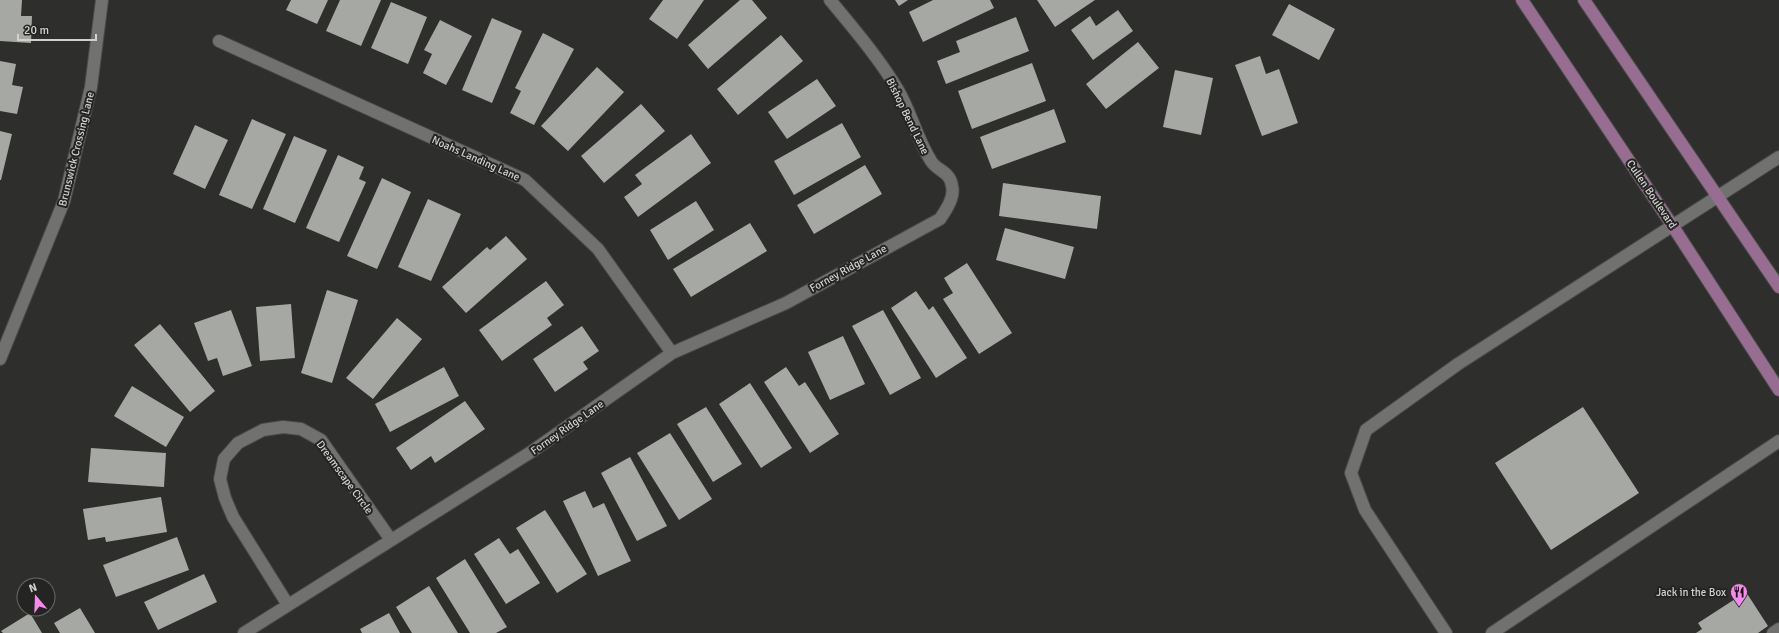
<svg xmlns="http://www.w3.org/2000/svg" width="1779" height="633" viewBox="0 0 1779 633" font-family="Signika,sans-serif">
<rect width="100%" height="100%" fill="#2e2f2c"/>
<path fill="#a6a8a4" d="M0,0h22l-1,16h11l-1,27 -31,-2z
M291,0h37l-11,24 -31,-14z
M340,0h41l-20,46 -35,-15z
M663,0h41l-27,39 -28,-20z
M740,0h12l15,18 -59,51 -20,-24z
M895,0h13l-9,6z
M933,0h57l4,8 -71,34 -14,-30z
M1037,0h58l-40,27z
M391,2l36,15 -19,47 -37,-16z
M1289,4l46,25 -16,31 -47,-25z
M1118,10l15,21 -40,29 -22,-30 19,-14 6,10z
M1016,17l13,34 -83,33 -9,-23 23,-9 -4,-11z
M492,18l30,13 -30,72 -30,-13z
M440,20l32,16 -26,49 -23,-12 9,-19 -8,-4z
M543,33l31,16 -40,76 -24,-12 11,-22 -6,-3z
M781,35l22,26 -65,54 -21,-26z
M1138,42l21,26 -53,41 -20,-25z
M1260,56l6,18 13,-5 19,54 -36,13 -27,-71z
M0,61l16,3 -4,21 11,2 -6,27 -17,-3z
M1032,63l14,38 -74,28 -14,-38z
M597,67l27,25 -56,59 -27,-25z
M1175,70l38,8 -12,57 -38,-8z
M817,79l19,27 -49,33 -19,-27z
M641,104l24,27 -61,52 -23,-27z
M1054,109l12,33 -74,27 -12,-32z
M252,119l34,15 -34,75 -33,-14z
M842,123l19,34 -67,38 -20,-34z
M195,125l33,15 -23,49 -32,-15z
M0,131l12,3 -11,46h-1z
M691,134l20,29 -73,54 -14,-20 18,-13 -7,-9z
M294,136l33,14 -32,73 -32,-14z
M338,155l26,12 -5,12 7,3 -27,60 -33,-14z
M865,165l17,29 -68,40 -17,-29z
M382,178l29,14 -34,77 -30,-13z
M1003,183l98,13 -4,33 -98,-13z
M428,199l33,15 -30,67 -33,-14z
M696,201l18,29 -46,30 -18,-30z
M750,223l17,28 -76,46 -18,-28z
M1005,228l69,19 -9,32 -69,-19z
M506,236l21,23 -61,54 -24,-26 45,-40 3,3z
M967,263l45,70 -33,21 -36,-55 10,-6 -9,-15z
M546,281l18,24 -17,13 5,7 -50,36 -23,-31z
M327,290l31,10 -26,83 -31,-10z
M916,291l13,19 4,-4 34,52 -31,20 -45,-70z
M291,304l4,54 -35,3 -4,-54z
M231,310l21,56 -29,10 -6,-18 -9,3 -14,-38z
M883,310l38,68 -31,17 -38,-69z
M397,318l25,21 -49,60 -27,-21z
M160,324l55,67 -25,21 -56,-67z
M582,326l17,25 -16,11 5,7 -33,23 -22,-33z
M843,336l22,48 -35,16 -22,-48z
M444,367l15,29 -69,36 -15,-28z
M786,367l13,19 6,-4 34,52 -29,19 -46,-71z
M750,383l42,65 -31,20 -42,-64z
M132,386l52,31 -18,30 -52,-31z
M465,401l20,28 -50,34 -4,-7 -20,14 -15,-22z
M706,407l36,57 -29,18 -36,-58z
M1583,407l56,86 -88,57 -56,-87z
M670,433l42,66 -33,21 -42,-67z
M91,448l75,5 -2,34 -76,-5z
M630,457l37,69 -30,15 -36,-68z
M585,491l8,17 11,-5 27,58 -33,15 -35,-75z
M161,497l6,35 -61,10 -1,-5 -17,3 -5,-31z
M545,510l42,64 -30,19 -41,-65z
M177,537l12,33 -73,27 -13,-32z
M499,538l11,16 8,-5 22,34 -34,21 -32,-50z
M465,559l42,68 -11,6h-26l-34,-55z
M204,574l13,28 -59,28 -14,-28z
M429,586l29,47h-46l-16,-26z
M1746,592l22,34 -10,7h-62l6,-4 -4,-6z
M80,608l15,25h-35l-6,-10z
M30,613l12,20h-39l-2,-2z
M389,613l11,20h-38l-2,-4z"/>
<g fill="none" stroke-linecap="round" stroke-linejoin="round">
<g stroke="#4a4b49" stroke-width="14">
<path id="minor" d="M219,41l306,139 73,69 74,104
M0,359l64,-158 27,-114 11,-87
M288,605l-55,-88 -8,-19 -5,-19 4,-20 14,-16 25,-13 20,-3 18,2 20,11 70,100
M244,633l287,-181 141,-99 114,-50 154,-84c6,-9 15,-22 12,-33 -2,-15 -15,-15 -21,-25 -14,-22 -20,-49 -33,-71 -20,-33 -44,-61 -68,-90
M1446,633l-81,-123 -14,-37 15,-43 92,-66 321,-207
M1492,633l287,-192
M1773,633l6,-4"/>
</g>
<g stroke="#4a4b49" stroke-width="14">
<path id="major" d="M1522,0l150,225 107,165
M1584,0l195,287"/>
</g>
<use href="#minor" stroke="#71726f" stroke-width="12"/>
<use href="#major" stroke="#976e92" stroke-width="12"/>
</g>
<defs>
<g id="restaurant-pin" transform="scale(0.9)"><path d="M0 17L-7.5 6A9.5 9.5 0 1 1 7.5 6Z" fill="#f788ec" stroke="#242522"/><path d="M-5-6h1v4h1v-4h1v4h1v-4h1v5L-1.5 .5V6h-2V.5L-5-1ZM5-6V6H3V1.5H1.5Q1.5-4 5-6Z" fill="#111"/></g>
</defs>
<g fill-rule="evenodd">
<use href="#restaurant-pin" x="1739" y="592"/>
</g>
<g text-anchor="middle" stroke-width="4" stroke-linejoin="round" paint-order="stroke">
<g font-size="11" fill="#d1d2d0" stroke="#242522">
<text transform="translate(908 116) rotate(64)" y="4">Bishop Bend Lane</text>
<text transform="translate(76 149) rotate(-76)" y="4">Brunswick Crossing Lane</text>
<text transform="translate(476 158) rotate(24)" y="4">Noahs Landing Lane</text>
<text transform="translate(1652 194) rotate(56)" y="4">Cullen Boulevard</text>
<text transform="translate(848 268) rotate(-29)" y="4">Forney Ridge Lane</text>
<text transform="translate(567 427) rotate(-35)" y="4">Forney Ridge Lane</text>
<text transform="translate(345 477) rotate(54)" y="4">Dreamscape Circle</text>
</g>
<g font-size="11" fill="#d1d2d0" stroke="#242522" text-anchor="end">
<text x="1726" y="596">Jack in the Box</text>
</g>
</g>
<g transform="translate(36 597) rotate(341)"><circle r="19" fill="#242522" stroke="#696a68"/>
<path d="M0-3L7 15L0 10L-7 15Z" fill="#f788ec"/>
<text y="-6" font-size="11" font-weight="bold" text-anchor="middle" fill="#d1d2d0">N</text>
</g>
<path d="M18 34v6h78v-6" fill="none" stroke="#d1d2d0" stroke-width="2"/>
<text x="24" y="34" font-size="12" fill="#d1d2d0" stroke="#242522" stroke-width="3" paint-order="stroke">20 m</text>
</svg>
